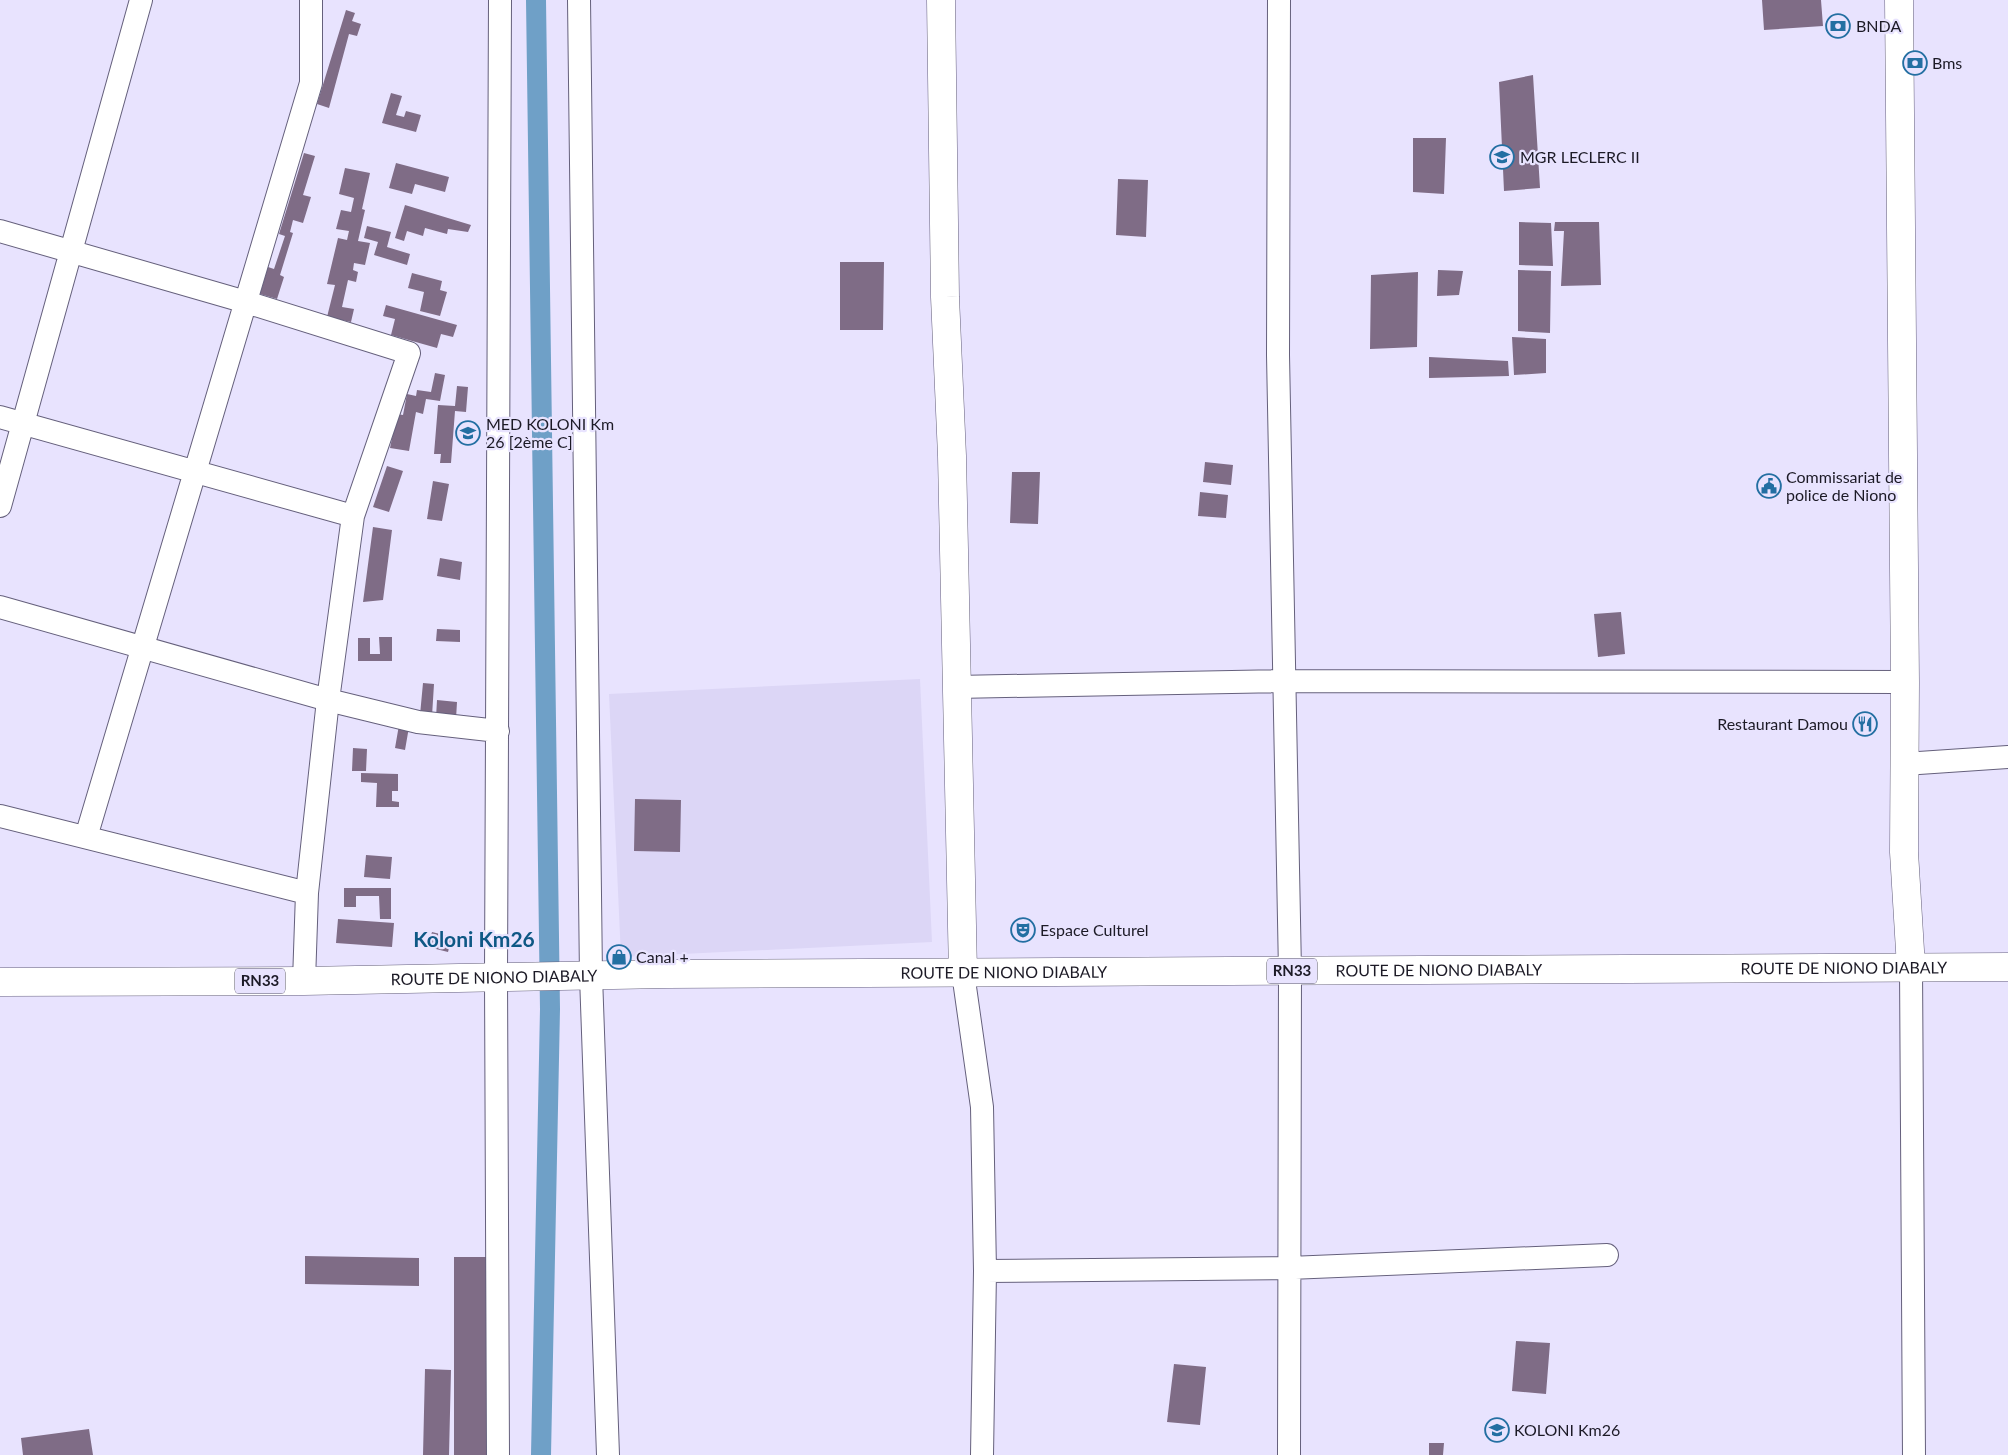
<svg xmlns="http://www.w3.org/2000/svg" width="2008" height="1455" viewBox="0 0 2008 1455" font-family="Lato,sans-serif">
<rect width="100%" height="100%" fill="#e8e3fe"/>
<path fill="#dcd6f6" d="M920,679l12,263 -311,15 -12,-263z"/>
<g fill="none" stroke-linecap="round" stroke-linejoin="round">
<path stroke="#6fa0c7" stroke-width="20" d="M536,0l14,1009 -9,446"/>
</g>
<path fill="#7f6c86" d="M1762,0h59l2,26 -59,4z
M346,10l9,3 -3,8 9,3 -4,12 -8,-2 -20,74 -12,-4z
M1533,75l7,113 -36,3 -5,-109z
M391,93l11,3 -6,19 8,2 2,-6 15,4 -5,17 -34,-9z
M1413,138h33l-2,56 -31,-2z
M304,153l11,3 -12,39 8,2 -8,26 -10,-3 -3,12 3,1 -13,42 4,2 -7,22 -17,-5 8,-27 6,2 11,-33 -6,-2z
M396,163l53,14 -4,15 -30,-8 -3,10 -23,-6z
M345,168l25,5 -8,36 3,1 -7,31 12,2 -5,22 -11,-2 -1,7 5,2 -2,10 -8,-2 -6,27 12,2 -3,13 -24,-5 8,-32 -8,-1 11,-46 9,2 2,-9 -13,-2 5,-19 10,2 3,-14 -15,-4z
M1118,179l30,1 -2,57 -30,-2z
M405,205l66,20 -3,7 -20,-3 -1,5 -22,-6 -2,8 -16,-5 -3,10 -9,-3z
M1519,222l32,1 2,43 -34,-1z
M1555,222h44l2,63 -40,1 3,-55h-10z
M367,226l24,6 -4,15 23,7 -3,11 -33,-10 4,-13 -14,-4z
M840,262h44l-1,68h-43z
M1438,270l25,1 -4,24 -22,1z
M1518,270l33,1 -1,62 -32,-2z
M1418,272l-1,75 -47,2 1,-74z
M412,273l30,8 -2,9 7,2 -7,24 -20,-5 4,-19 -16,-4z
M386,305l71,20 -4,12 -12,-3 -4,14 -46,-13 4,-16 -12,-3z
M1512,337l34,2v34l-32,2z
M1429,357l79,4 1,15 -80,2z
M435,373l10,2 -5,26 -14,-2 -3,15 -7,-2 -7,39 -19,-3 7,-34 6,1 4,-21 9,2 1,-6 14,2z
M457,386l11,1 -2,25 -11,-1 -4,52h-11l1,-9h-7l4,-49 17,1z
M1205,462l28,3 -2,20 -28,-3z
M387,466l16,5 -14,41 -16,-5z
M1012,472h28l-2,52 -28,-1z
M433,481l16,3 -7,37 -15,-2z
M1200,492l28,3 -2,23 -28,-2z
M373,527l19,3 -9,70 -20,2z
M440,558l22,4 -2,18 -23,-4z
M1621,612l4,42 -27,3 -4,-43z
M437,629l23,1v12l-24,-1z
M379,637h13v24h-34v-23h12v16h10z
M423,683l11,1 -2,32 -12,-1z
M437,700l20,2 -1,17 -20,-1z
M399,725l10,2 -4,23 -10,-2z
M353,748l14,1 -1,22h-14z
M361,773l37,1v17h-6v10l7,1v5h-23l1,-24 -16,-1z
M635,799l46,1 -1,52 -46,-1z
M366,855l26,2 -2,22 -26,-2z
M344,888h47v31h-11l-1,-23h-23v11h-12z
M338,919l56,4 -2,24 -56,-4z
M432,932l20,5 -4,15 -20,-5z
M305,1256l114,2v28l-114,-2z
M454,1257h41v198h-41z
M1516,1341l34,2 -4,51 -34,-3z
M1174,1364l32,3 -6,58 -33,-3z
M425,1369l26,1 -2,85h-26z
M89,1429l4,26h-70l-2,-17z
M1429,1443h15l-1,12h-14z"/>
<g fill="none" stroke-linecap="round" stroke-linejoin="round">
<g stroke="#65607c" stroke-width="24">
<path id="minor" d="M579,0l12,976 17,479
M1279,0l-1,355 12,616 -1,484
M0,231l246,71 163,51 -56,163
M0,417l353,99 -25,184 -21,193
M0,506l141,-506
M0,607l328,93 90,22 80,9
M956,687l328,-6 621,1
M1904,764l104,-7
M0,816l307,77 -3,88
M86,837l225,-754v-83
M1911,967l3,488
M963,973l19,134 3,164 -3,184
M985,1271l304,-3 318,-13
M498,1455l-2,-478 4,-977"/>
</g>
<g stroke="#65607c" stroke-width="29">
<path id="tertiary" d="M941,0l4,297 7,159 11,517
M1899,0l6,682 -1,170 7,115"/>
</g>
<g stroke="#65607c" stroke-width="29">
<g id="primary">
<path id="s1" d="M0,982l304,-1 362,-7 1342,-7"/>
</g>
</g>
<use href="#minor" stroke="#fff" stroke-width="22"/>
<use href="#tertiary" stroke="#fff" stroke-width="28"/>
<use href="#primary" stroke="#fff" stroke-width="28"/>
</g>
<defs>
<g id="bank-ring" transform="scale(1.25)"><circle r="9.5" fill="#e8e3fe" stroke="#236fa2" stroke-width="1.5"/><path d="M-6-4H6V4H-6ZM0-2.3a2.3 2.3 0 1 0 0 4.6a2.3 2.3 0 1 0 0-4.6Z" fill="#236fa2"/></g>
<g id="school-ring" transform="scale(1.25)"><circle r="9.5" fill="#e8e3fe" stroke="#236fa2" stroke-width="1.5"/><path d="M0-5L7-2L0 1L-7-2ZM-4 1L0 2.5L4 1V4Q0 6-4 4Z" fill="#236fa2"/></g>
<g id="civic-ring" transform="scale(1.25)"><circle r="9.5" fill="#e8e3fe" stroke="#236fa2" stroke-width="1.5"/><path d="M-.6-6.5H3V-4.5H.6V-3L4-1V1h2V6H-6V1h2V-1L-.6-3ZM-1.2 2.5V6h2.4V2.5Z" fill="#236fa2"/></g>
<g id="restaurant-ring" transform="scale(1.25)"><circle r="9.5" fill="#e8e3fe" stroke="#236fa2" stroke-width="1.5"/><path d="M-5-6h1v4h1v-4h1v4h1v-4h1v5L-1.5 .5V6h-2V.5L-5-1ZM5-6V6H3V1.5H1.5Q1.5-4 5-6Z" fill="#236fa2"/></g>
<g id="theatre-ring" transform="scale(1.25)"><circle r="9.5" fill="#e8e3fe" stroke="#236fa2" stroke-width="1.5"/><path d="M-5-5.5Q0-4 5-5.5V0Q5 5 0 6Q-5 5-5 0ZM-3.3-2.5H-1v1.5H-3.3ZM1-2.5H3.3v1.5H1ZM-2.8 1Q0 5.5 2.8 1Z" fill="#236fa2"/></g>
<g id="shop-ring" transform="scale(1.25)"><circle r="9.5" fill="#e8e3fe" stroke="#236fa2" stroke-width="1.5"/><path d="M-5-2.5h2.3a2.7 3.5 0 0 1 5.4 0H5L5.5 6h-11ZM-1.5-2.5h3a1.5 2.3 0 0 0-3 0Z" fill="#236fa2"/></g>
</defs>
<g fill-rule="evenodd">
<use href="#bank-ring" x="1838" y="26"/>
<use href="#bank-ring" x="1915" y="63"/>
<use href="#school-ring" x="1502" y="157"/>
<use href="#school-ring" x="468" y="433"/>
<use href="#civic-ring" x="1769" y="486"/>
<use href="#restaurant-ring" x="1865" y="724"/>
<use href="#theatre-ring" x="1023" y="930"/>
<use href="#shop-ring" x="619" y="957"/>
<use href="#school-ring" x="1497" y="1430"/>
</g>
<g text-anchor="middle" stroke-width="4.5" stroke-linejoin="round" paint-order="stroke">
<g fill="#e8e3fe" stroke="#595667" stroke-width="1">
<rect x="1267" y="958.5" width="50" height="25" rx="4"/>
<rect x="235" y="968.5" width="50" height="25" rx="4"/>
</g>
<g font-size="15" font-weight="bold" fill="#1c1a26">
<text x="1292" y="976">RN33</text>
<text x="260" y="986">RN33</text>
</g>
<g font-size="16" fill="#1c1a26" stroke="#e8e3fe" text-anchor="start">
<text x="1856" y="32">BNDA</text>
<text x="1932" y="69">Bms</text>
<text x="1520" y="163">MGR LECLERC II</text>
<text x="486" y="430">MED KOLONI Km<tspan x="486" dy="18">26 [2ème C]</tspan></text>
<text x="1786" y="483">Commissariat de<tspan x="1786" dy="18">police de Niono</tspan></text>
<text x="1848" y="730" text-anchor="end">Restaurant Damou</text>
<text x="1040" y="936">Espace Culturel</text>
<text x="636" y="963">Canal +</text>
<text x="1514" y="1436">KOLONI Km26</text>
</g>
<g font-size="16" fill="#1c1a26" stroke="#e8e3fe">
<text dy="6" stroke="none"><textPath href="#s1" startOffset="1844">ROUTE DE NIONO DIABALY</textPath></text>
<text dy="6" stroke="none"><textPath href="#s1" startOffset="1439">ROUTE DE NIONO DIABALY</textPath></text>
<text dy="6" stroke="none"><textPath href="#s1" startOffset="1004">ROUTE DE NIONO DIABALY</textPath></text>
<text dy="6" stroke="none"><textPath href="#s1" startOffset="494">ROUTE DE NIONO DIABALY</textPath></text>
</g>
<g font-size="21" font-weight="bold" fill="#0e5885" stroke="#e8e3fe">
<text x="474" y="947">Koloni Km26</text>
</g>
</g>
</svg>
